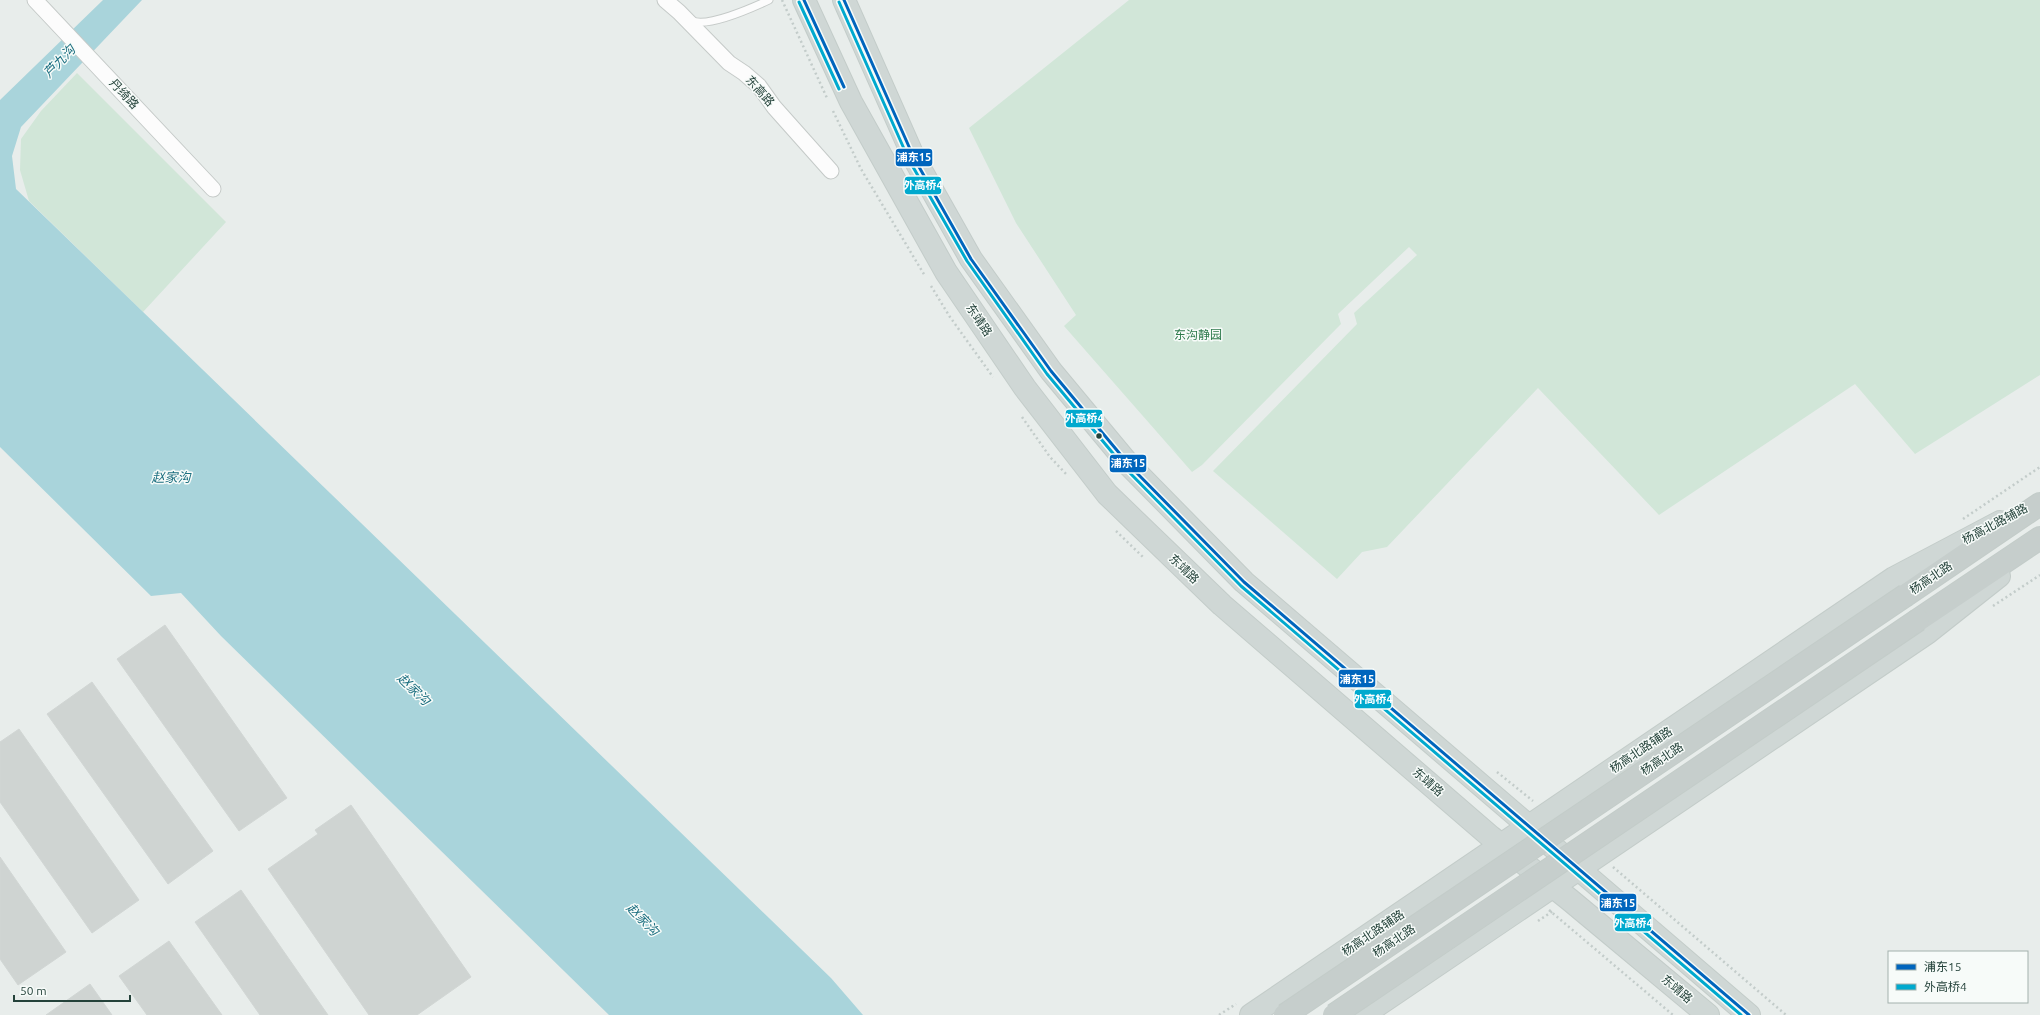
<svg xmlns="http://www.w3.org/2000/svg" width="2040" height="1015" viewBox="0 0 2040 1015" font-family="Ubuntu,'Noto Sans SC',sans-serif">
<rect width="100%" height="100%" fill="#e8edeb"/>
<path fill="#d1e6d8" d="M1129,0h911v375l-125,79 -60,-70 -196,131 -121,-127 -151,159 -25,5 -25,27 -124,-108 144,-147 -3,-11 63,-58 -8,-8 -71,67 3,10 -139,141 -10,7 -128,-146 12,-11 -60,-92 -47,-95z
M77,73l149,149 -83,90 -114,-111 -9,-31 1,-31 20,-28z"/>
<path fill="#a9d4db" d="M103,0h39l-121,127 -9,29 4,33 815,789 32,37h-254l-388,-379 -40,-43 -30,3 -151,-149v-347z"/>
<path fill="#cfd4d2" stroke="#d1d6d4" d="M165,625l122,173 -48,33 -122,-172z
M92,682l121,169 -45,33 -121,-170z
M19,729l120,171 -47,33 -92,-131v-60z
M351,805l120,172 -54,38h-48l-101,-146 50,-35 -3,-4z
M0,857l66,95 -48,33 -18,-26z
M241,890l87,125h-68l-65,-93z
M169,941l53,74h-75l-28,-39z
M90,984l22,31h-66z"/>
<g fill="none" stroke-linecap="round" stroke-linejoin="round">
<g stroke="#c5cac8" stroke-width="9">
<path id="service" d="M691,20c14,9 63,-13 78,-20"/>
</g>
<g stroke="#c5cac8" stroke-width="17">
<path id="minor" d="M35,0l178,189
M665,0l14,12 50,51 15,10 15,13 15,21 57,64"/>
</g>
<g stroke="#c3ccc9" stroke-width="24">
<path id="primary" d="M804,0l47,102 95,170 79,116 82,106 115,111 269,232 79,63 138,115
M844,0l70,158 57,101 80,112 79,95 114,116 505,433
M1251,1015l643,-437 106,-56
M1363,1015l564,-382 72,-57"/>
</g>
<g stroke="#c3ccc9" stroke-width="24">
<path id="trunk" d="M1906,595l134,-91
M1918,620l122,-82"/>
</g>
<path stroke="#c3ccca" stroke-width="2.5" stroke-dasharray="2 3" stroke-linecap="butt" d="M782,0l45,98
M833,111l28,58 64,107
M931,286l19,31 43,60
M1022,417l28,40 18,19
M1963,519l77,-52
M1116,531l27,26
M1993,606l47,-31
M1497,772l36,29
M1613,867l173,148
M1549,910l124,105
M1538,921l15,-10
M1219,1015l17,-11"/>
<use href="#service" stroke="#fcfcfc" stroke-width="7"/>
<use href="#minor" stroke="#fcfcfc" stroke-width="15"/>
<use href="#primary" stroke="#cfd7d5" stroke-width="22"/>
<use href="#trunk" stroke="#c6cecc" stroke-width="22"/>
<g stroke="#c3ccc9" stroke-width="24" stroke-linecap="butt">
<path id="trunk-bridge" d="M1285,1015l621,-420
M1334,1015l584,-395"/>
</g>
<use href="#trunk-bridge" stroke="#c6cecc" stroke-width="22"/>
<g stroke="#f7fbf9" stroke-width="6">
<path id="bus-1" d="M804,0l40,87
M844,0l70,158 57,101 80,112 79,95 114,116 505,433"/>
</g>
<g stroke="#f7fbf9" stroke-width="6">
<path id="bus-2" d="M799,2l40,87
M839,2l70,158 58,101 80,113 79,95 115,117 500,429"/>
</g>
<use href="#bus-1" stroke="#0065bd" stroke-width="3"/>
<use href="#bus-2" stroke="#00a9ce" stroke-width="3"/>
</g>
<circle fill="#24423a" stroke="#f7fbf9" stroke-width="1.5" cx="1099" cy="436" r="3.5"/>
<g text-anchor="middle" stroke-width="3" stroke-linejoin="round" paint-order="stroke">
<g font-size="12" fill="#24423a" stroke="#f7fbf9">
<text transform="translate(760 91) rotate(48)" y="4">东高路</text>
<text transform="translate(124 94) rotate(47)" y="4">丹绮路</text>
<text transform="translate(979 320) rotate(56)" y="4">东靖路</text>
<text transform="translate(1995 524) rotate(-28)" y="4">杨高北路辅路</text>
<text transform="translate(1184 569) rotate(44)" y="4">东靖路</text>
<text transform="translate(1931 578) rotate(-34)" y="4">杨高北路</text>
<text transform="translate(1641 750) rotate(-34)" y="4">杨高北路辅路</text>
<text transform="translate(1662 759) rotate(-34)" y="4">杨高北路</text>
<text transform="translate(1428 782) rotate(41)" y="4">东靖路</text>
<text transform="translate(1373 933) rotate(-34)" y="4">杨高北路辅路</text>
<text transform="translate(1394 941) rotate(-34)" y="4">杨高北路</text>
<text transform="translate(1677 989) rotate(40)" y="4">东靖路</text>
</g>
<g font-size="12" fill="#2d7a4b" stroke="#f7fbf9">
<text x="1198" y="339">东沟静园</text>
</g>
<g font-size="13" font-style="italic" fill="#1c6f80" stroke="#f7fbf9">
<text transform="translate(59 61) rotate(-46)" y="5">芦九沟</text>
<text x="171" y="482">赵家沟</text>
<text transform="translate(414 689) rotate(44)" y="5">赵家沟</text>
<text transform="translate(643 919) rotate(46)" y="5">赵家沟</text>
</g>
</g>
<g stroke="#f7fbf9" stroke-width="1.5">
<rect x="895" y="148" width="38" height="19" rx="4" fill="#0065bd"/>
<rect x="904" y="176" width="38" height="19" rx="4" fill="#00a9ce"/>
<rect x="1065" y="409" width="38" height="19" rx="4" fill="#00a9ce"/>
<rect x="1109" y="454" width="38" height="19" rx="4" fill="#0065bd"/>
<rect x="1338" y="669" width="38" height="19" rx="4" fill="#0065bd"/>
<rect x="1354" y="689" width="38" height="20" rx="4" fill="#00a9ce"/>
<rect x="1599" y="893" width="38" height="19" rx="4" fill="#0065bd"/>
<rect x="1614" y="913" width="38" height="19" rx="4" fill="#00a9ce"/>
</g>
<g font-size="11" text-anchor="middle" font-weight="bold" fill="#fff">
<text x="914" y="161">浦东15</text>
<text x="923" y="189">外高桥4</text>
<text x="1084" y="422">外高桥4</text>
<text x="1128" y="467">浦东15</text>
<text x="1357" y="683">浦东15</text>
<text x="1373" y="703">外高桥4</text>
<text x="1618" y="907">浦东15</text>
<text x="1633" y="927">外高桥4</text>
</g>
<rect x="1888" y="951" width="140" height="52" fill="#f7fbf9" stroke="#a3b1ad"/>
<rect x="1896" y="964" width="20" height="6" fill="#0065bd" stroke="#a3b1ad"/>
<text x="1924" y="971" font-size="12" fill="#24423a">浦东15</text>
<rect x="1896" y="984" width="20" height="6" fill="#00a9ce" stroke="#a3b1ad"/>
<text x="1924" y="991" font-size="12" fill="#24423a">外高桥4</text>
<path d="M14 995v6h116v-6" fill="none" stroke="#24423a" stroke-width="2"/>
<text x="20" y="995" font-size="12" fill="#24423a" stroke="#f7fbf9" stroke-width="3" paint-order="stroke">50 m</text>
</svg>
